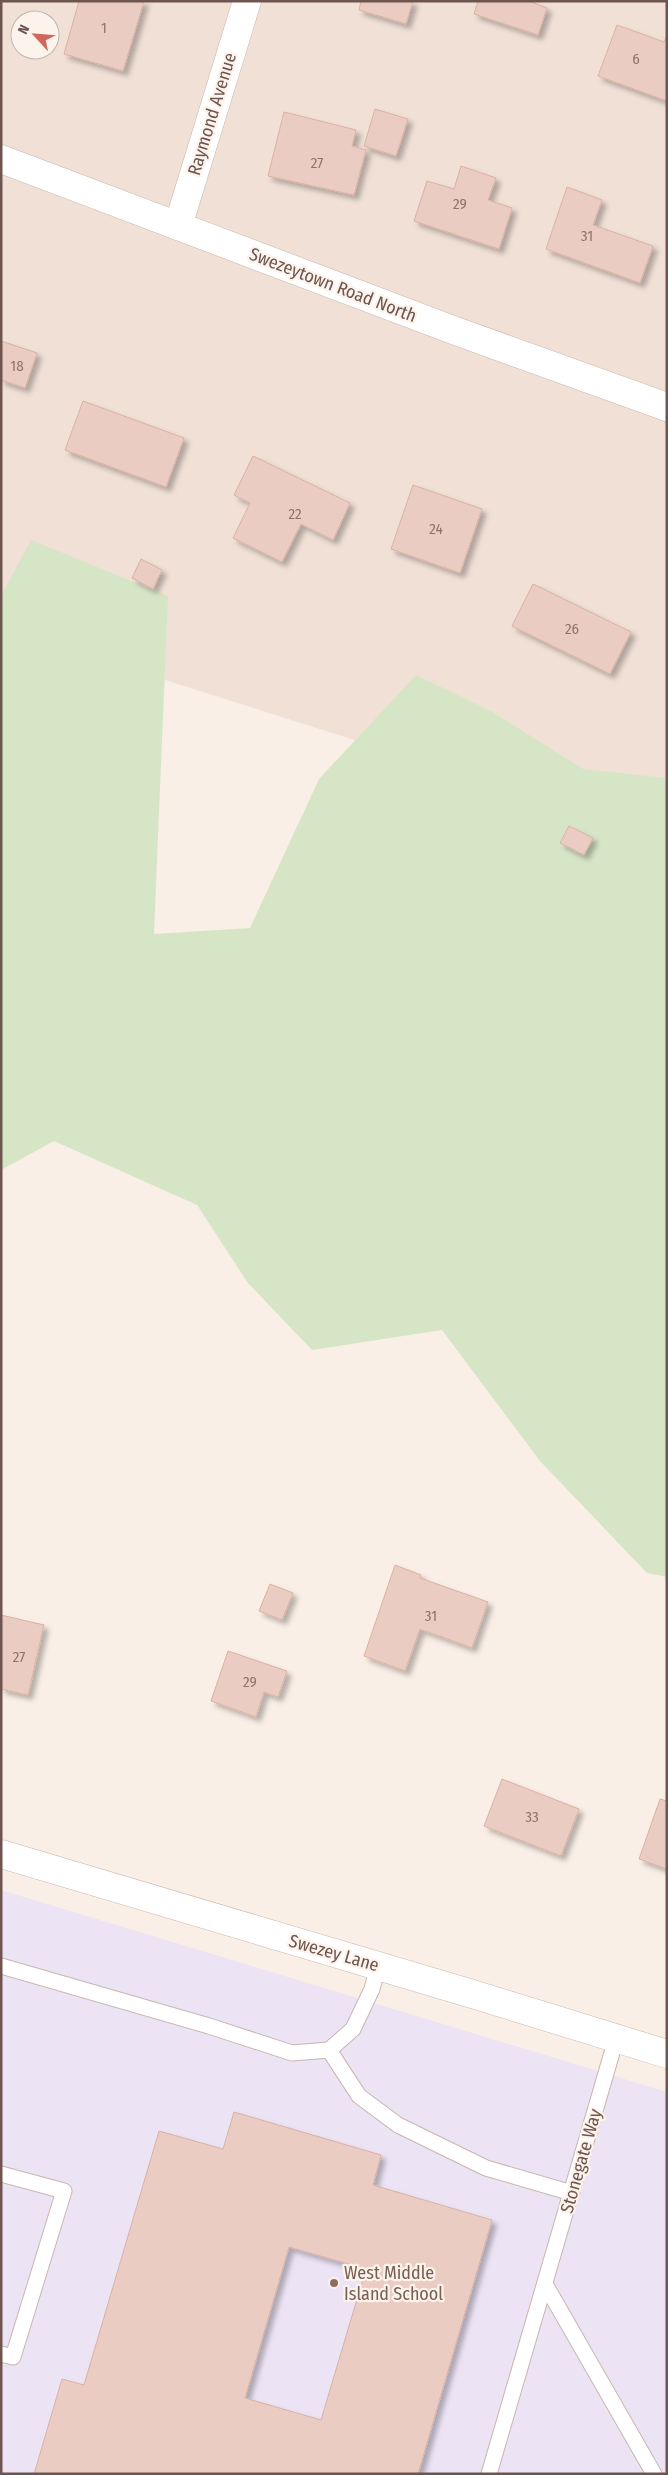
<svg xmlns="http://www.w3.org/2000/svg" width="668" height="2475" viewBox="0 0 668 2475" font-family="'Fira Sans Condensed',sans-serif">
<defs>
<filter id="shadow"><feDropShadow dx="4.5" dy="4.5" stdDeviation="2.5" flood-color="#0004"/></filter>
</defs>
<rect width="100%" height="100%" fill="#f9efe6"/>
<path fill="#f0e0d6" fill-rule="evenodd" d="M1,1h666v838l-666,-211zM20,20h30v30h-30z"/>
<path fill="#ece3f5" d="M1,1890l666,202v382h-666z"/>
<path fill="#d7e5c7" d="M31,540l137,56 -14,338 96,-6 69,-149 97,-104 75,36 92,58 84,9v799l-20,-4 -107,-112 -98,-131 -130,20 -64,-67 -51,-78 -143,-64 -53,29v-574z"/>
<path fill="#ebccc2" stroke="#dbb1a4" fill-rule="evenodd" filter="url(#shadow)" d="M79,1h65l-21,70 -59,-17z
M361,1h52l-7,23 -47,-14z
M478,1h51l18,7 -9,27 -64,-21z
M617,25l47,17 3,-7v66l-69,-25z
M375,109l33,10 -12,37 -32,-10z
M284,112l72,18 -4,16 14,4 -12,45 -86,-19z
M461,166l35,12 -8,22 24,8 -13,41 -85,-28 13,-40 27,8z
M567,187l35,13 -9,25 60,21 -13,37 -94,-34z
M1,341l36,12 -12,35 -24,-8z
M83,401l101,37 -18,49 -101,-37z
M253,456l97,47 -17,37 -32,-16 -19,38 -49,-24 17,-35 -16,-8z
M413,485l69,24 -22,64 -69,-24z
M141,559l21,11 -9,19 -21,-11z
M533,584l98,48 -21,42 -98,-48z
M569,826l24,12 -9,17 -24,-12z
M395,1565l26,10 -1,3 68,24 -16,46 -52,-19 -15,42 -41,-15z
M270,1584l23,9 -11,27 -23,-9z
M1,1615l43,10 -16,70 -27,-6z
M228,1651l59,20 -9,26 -14,-5 -8,25 -45,-16z
M502,1779l77,30 -18,47 -77,-30z
M660,1799l7,2v68l-28,-10z
M234,2112l147,43 -8,30 119,35 -74,254h-384l28,-95 22,6 75,-254 64,18zM289,2247l77,22 -45,151 -76,-22z"/>
<g fill="none" stroke-linecap="round" stroke-linejoin="round">
<g stroke="#c9b6ae" stroke-width="17">
<path id="service" d="M1,1966l208,60 83,27 37,-3 24,-21 19,-40 6,-23
M329,2050l30,46 39,29 88,43 86,25
M1,2174l63,17 -51,166 -12,-3
M545,2284l109,190
M489,2474l127,-435"/>
</g>
<g stroke="#c9b6ae" stroke-width="29">
<path id="minor" d="M1,159l452,171 214,77
M178,226l69,-225"/>
</g>
<g stroke="#c9b6ae" stroke-width="29">
<path id="tertiary" d="M1,1854l468,139 198,61"/>
</g>
<use href="#service" stroke="#fff" stroke-width="15"/>
<use href="#minor" stroke="#fff" stroke-width="28"/>
<use href="#tertiary" stroke="#fff" stroke-width="28"/>
</g>
<circle fill="#8d6e63" stroke="#fcf4ec" stroke-width="2" cx="334" cy="2283" r="5"/>
<g text-anchor="middle" stroke-width="4.5" stroke-linejoin="round" paint-order="stroke">
<g font-size="15" fill="#8e736c">
<text x="104" y="33">1</text>
<text x="636" y="64">6</text>
<text x="317" y="168">27</text>
<text x="460" y="209">29</text>
<text x="587" y="241">31</text>
<text x="17" y="371">18</text>
<text x="295" y="519">22</text>
<text x="436" y="534">24</text>
<text x="572" y="634">26</text>
<text x="431" y="1621">31</text>
<text x="19" y="1662">27</text>
<text x="250" y="1687">29</text>
<text x="532" y="1822">33</text>
</g>
<g font-size="18" fill="#6f554f" stroke="#fcf4ec">
<text transform="translate(212 114) rotate(-73)" y="6">Raymond Avenue</text>
<text transform="translate(333 285) rotate(21)" y="6">Swezeytown Road North</text>
<text transform="translate(334 1953) rotate(16)" y="6">Swezey Lane</text>
<text transform="translate(581 2161) rotate(-74)" y="6">Stonegate Way</text>
</g>
<g font-size="18" fill="#785e54" stroke="#fcf4ec" text-anchor="start">
<text x="344" y="2279">West Middle<tspan x="344" dy="21">Island School</tspan></text>
</g>
</g>
<rect width="668" height="2475" fill="none" stroke="#6f554f" stroke-width="5"/>
<g transform="translate(35 35) rotate(296)"><circle r="24" fill="#fcf4ec" stroke="#c4b4ad"/>
<path d="M0-4L9 19L0 12L-9 19Z" fill="#d2655c"/>
<text y="-8" font-size="14" font-weight="bold" text-anchor="middle" fill="#6f554f">N</text>
</g>
</svg>
